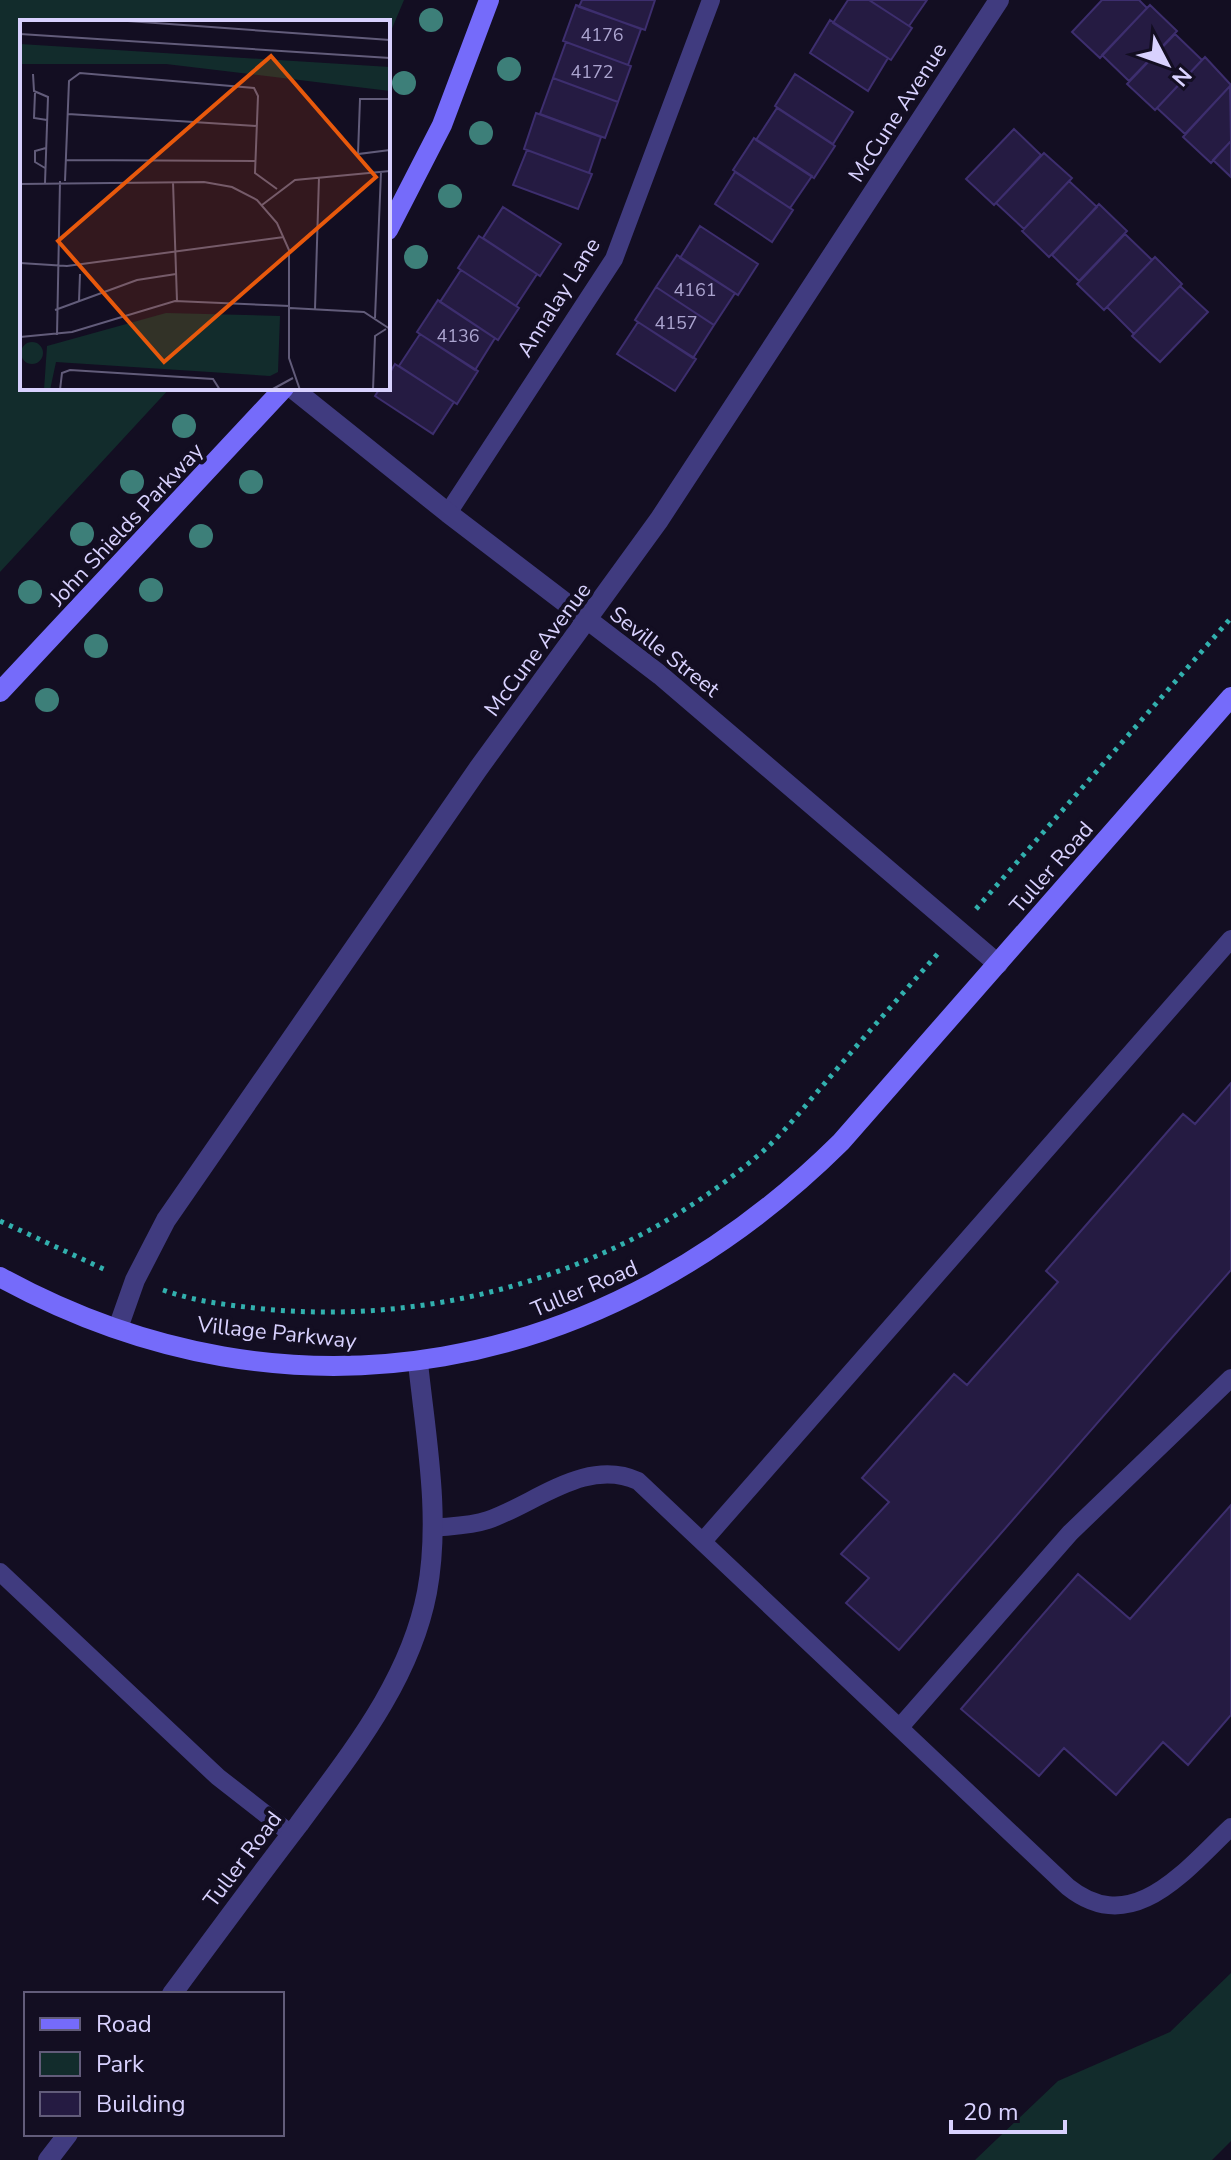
<svg xmlns="http://www.w3.org/2000/svg" width="1231" height="2160" viewBox="0 0 1231 2160" font-family="'Nunito Sans',sans-serif">
<rect width="100%" height="100%" fill="#130e22"/>
<path fill="#122c2c" d="M0,0h404l-16,38v-16h-366v366h148l-170,184z
M1231,1973v168l-19,19h-237l83,-79 112,-49z"/>
<path fill="#251b42" stroke="#3d2e6e" stroke-width="2" d="M582,0h73l-10,30 -66,-23z
M848,0h21l43,28 -21,32 -58,-37z
M869,0h58l-18,26z
M1102,0h37l8,8 -47,50 -28,-26z
M576,5l65,24 -13,36 -65,-24z
M1150,5l27,26 -48,50 -27,-26z
M830,20l58,38 -20,33 -58,-38z
M1175,34l27,26 -47,50 -28,-26z
M566,42l65,24 -13,36 -65,-24z
M1205,57l26,28 -46,49 -28,-26z
M795,74l58,38 -20,32 -58,-38z
M553,78l65,24 -13,36 -65,-24z
M1230,86l1,55 -20,22 -28,-26z
M777,108l58,38 -21,32 -58,-38z
M536,113l65,24 -12,36 -65,-24z
M1014,129l27,26 -47,50 -28,-26z
M754,138l58,38 -22,32 -57,-38z
M1231,141v36l-18,-17z
M527,150l65,24 -14,35 -65,-24z
M1044,153l28,25 -48,51 -28,-26z
M735,172l58,38 -21,32 -57,-38z
M1069,181l28,26 -48,50 -27,-26z
M1099,204l28,27 -48,50 -27,-26z
M503,207l58,37 -21,32 -57,-38z
M700,226l58,38 -20,31 -58,-37z
M1125,234l27,26 -48,50 -27,-26z
M479,236l58,38 -21,32 -58,-38z
M677,255l58,38 -21,32 -58,-38z
M1155,257l27,27 -48,50 -27,-27z
M461,270l58,38 -21,32 -58,-38z
M1180,286l28,26 -48,50 -28,-26z
M656,287l58,38 -21,33 -58,-38z
M438,300l57,38 -20,32 -58,-38z
M638,322l58,37 -21,32 -58,-37z
M420,334l58,37 -21,33 -58,-38z
M395,364l59,38 -21,32 -58,-38 5,-8h8v-12z
M1231,1083v187l-332,380 -53,-47 23,-25 -28,-24 48,-52 -27,-24 92,-104 13,11 91,-103 -12,-11 137,-157 12,10z
M1231,1505v210l-43,50 -25,-23 -47,53 -52,-47 -25,28 -78,-67 117,-135 52,45z"/>
<g fill="none" stroke-linecap="round" stroke-linejoin="round">
<path stroke="#32b0ae" stroke-width="5" stroke-dasharray="4 6" stroke-linecap="butt" d="M976,909l255,-291
M0,1221l108,50
M163,1290c34,12 65,15 101,19 174,17 356,-37 491,-151 26,-21 48,-50 70,-75 38,-45 77,-89 116,-133"/>
<path stroke="#403b7f" stroke-width="18" d="M448,513l166,-254 97,-259
M433,1528c18,-2 37,-2 55,-8 47,-16 98,-63 150,-39l430,406c65,52 118,-18 163,-60
M704,1540l527,-601
M0,1572l218,205 73,57
M900,1727l170,-194 161,-155"/>
<path stroke="#403b7f" stroke-width="20" d="M292,388l156,125 212,162 338,289
M118,1328l17,-48 31,-60 312,-451 181,-249 340,-520
M172,1994c42,-57 84,-114 127,-170 52,-71 111,-143 128,-232 14,-75 -1,-154 -9,-229
M48,2160l20,-26"/>
<path stroke="#756bfa" stroke-width="20" d="M388,230l54,-105 47,-125
M0,692l284,-304
M0,1277c294,161 608,96 841,-135l390,-445"/>
</g>
<g fill="#3d7f79">
<circle cx="431" cy="20" r="12"/>
<circle cx="509" cy="69" r="12"/>
<circle cx="404" cy="83" r="12"/>
<circle cx="481" cy="133" r="12"/>
<circle cx="450" cy="196" r="12"/>
<circle cx="416" cy="257" r="12"/>
<circle cx="184" cy="426" r="12"/>
<circle cx="132" cy="482" r="12"/>
<circle cx="251" cy="482" r="12"/>
<circle cx="82" cy="534" r="12"/>
<circle cx="201" cy="536" r="12"/>
<circle cx="151" cy="590" r="12"/>
<circle cx="30" cy="592" r="12"/>
<circle cx="96" cy="646" r="12"/>
<circle cx="47" cy="700" r="12"/>
</g>
<g text-anchor="middle" stroke-width="8" stroke-linejoin="round" paint-order="stroke">
<g font-size="18" fill="#aba4cf">
<text x="602" y="41">4176</text>
<text x="592" y="78">4172</text>
<text x="695" y="296">4161</text>
<text x="676" y="329">4157</text>
<text x="458" y="342">4136</text>
</g>
<g font-size="22" fill="#d8d1fe" stroke="#130e22">
<text transform="translate(897 112) rotate(-57)" y="8">McCune Avenue</text>
<text transform="translate(558 297) rotate(-58)" y="8">Annalay Lane</text>
<text transform="translate(126 524) rotate(-47)" y="8">John Shields Parkway</text>
<text transform="translate(537 649) rotate(-53)" y="8">McCune Avenue</text>
<text transform="translate(665 651) rotate(38)" y="8">Seville Street</text>
<text transform="translate(1051 867) rotate(-49)" y="8">Tuller Road</text>
<text transform="translate(584 1288) rotate(-23)" y="8">Tuller Road</text>
<text transform="translate(277 1332) rotate(6)" y="8">Village Parkway</text>
<text transform="translate(242 1859) rotate(-53)" y="8">Tuller Road</text>
</g>
</g>
<g transform="translate(20 20)">
<rect width="370" height="370" fill="#130e22"/>
<path d="M0,24l370,23v24l-224,-27h-146zM146,293l114,3 -2,56 -8,4 -214,-14 -6,28h-6l3,-44zM1 333a11 11 0 1 1 22 0a11 11 0 1 1-22 0Z" fill="#122c2c"/>
<path fill="none" stroke="#625c7a" stroke-width="2" d="M94,0l276,20M0,14l370,24M13,54l1,17 14,6 -3,86M15,73l-1,25 13,2M370,79h-30l-2,55 32,-4M48,94l189,12M46,140l189,1M25,148l-10,-6v-11l11,-3M45,161l4,-100 11,-8 174,15 4,8 -3,77 22,16M153,162l4,119M0,164l184,-2 28,5 25,13 20,23 12,27v108l11,32M242,185l33,-25 95,-9M0,243l47,3 217,-29M59,281l1,-27M270,288l74,4 26,17M295,289l4,-132M35,290l82,-30 39,-6M355,298l6,-146M37,315l3,-154M0,317l52,-5 103,-31 115,5M40,370l2,-17 8,-3 143,9 7,11M251,370l22,-12M353,370l2,-54 11,-7"/>
<path fill="#e8590c" fill-opacity="0.15" stroke="#e8590c" stroke-width="4" d="M251,36l105,121 -212,185 -106,-121z"/>
<rect width="370" height="370" fill="none" stroke="#d8d1fe" stroke-width="4"/>
</g>
<rect x="24" y="1992" width="260" height="144" fill="#130e22" stroke="#625c7a" stroke-width="2"/>
<rect x="40" y="2018" width="40" height="12" fill="#756bfa" stroke="#625c7a" stroke-width="2"/>
<text x="96" y="2032" font-size="24" fill="#d8d1fe">Road</text>
<rect x="40" y="2052" width="40" height="24" fill="#122c2c" stroke="#625c7a" stroke-width="2"/>
<text x="96" y="2072" font-size="24" fill="#d8d1fe">Park</text>
<rect x="40" y="2092" width="40" height="24" fill="#251b42" stroke="#625c7a" stroke-width="2"/>
<text x="96" y="2112" font-size="24" fill="#d8d1fe">Building</text>
<g transform="translate(1167 64) rotate(131)" stroke="#130e22" stroke-width="6" paint-order="stroke">
<path d="M0-6L14 30L0 20L-14 30Z" fill="#d8d1fe"/>
<text y="-12" font-size="22" font-weight="bold" text-anchor="middle" fill="#d8d1fe">N</text>
</g>
<path d="M951 2120v12h114v-12" fill="none" stroke="#d8d1fe" stroke-width="4"/>
<text x="963" y="2120" font-size="24" fill="#d8d1fe" stroke="#130e22" stroke-width="6" paint-order="stroke">20 m</text>
</svg>
